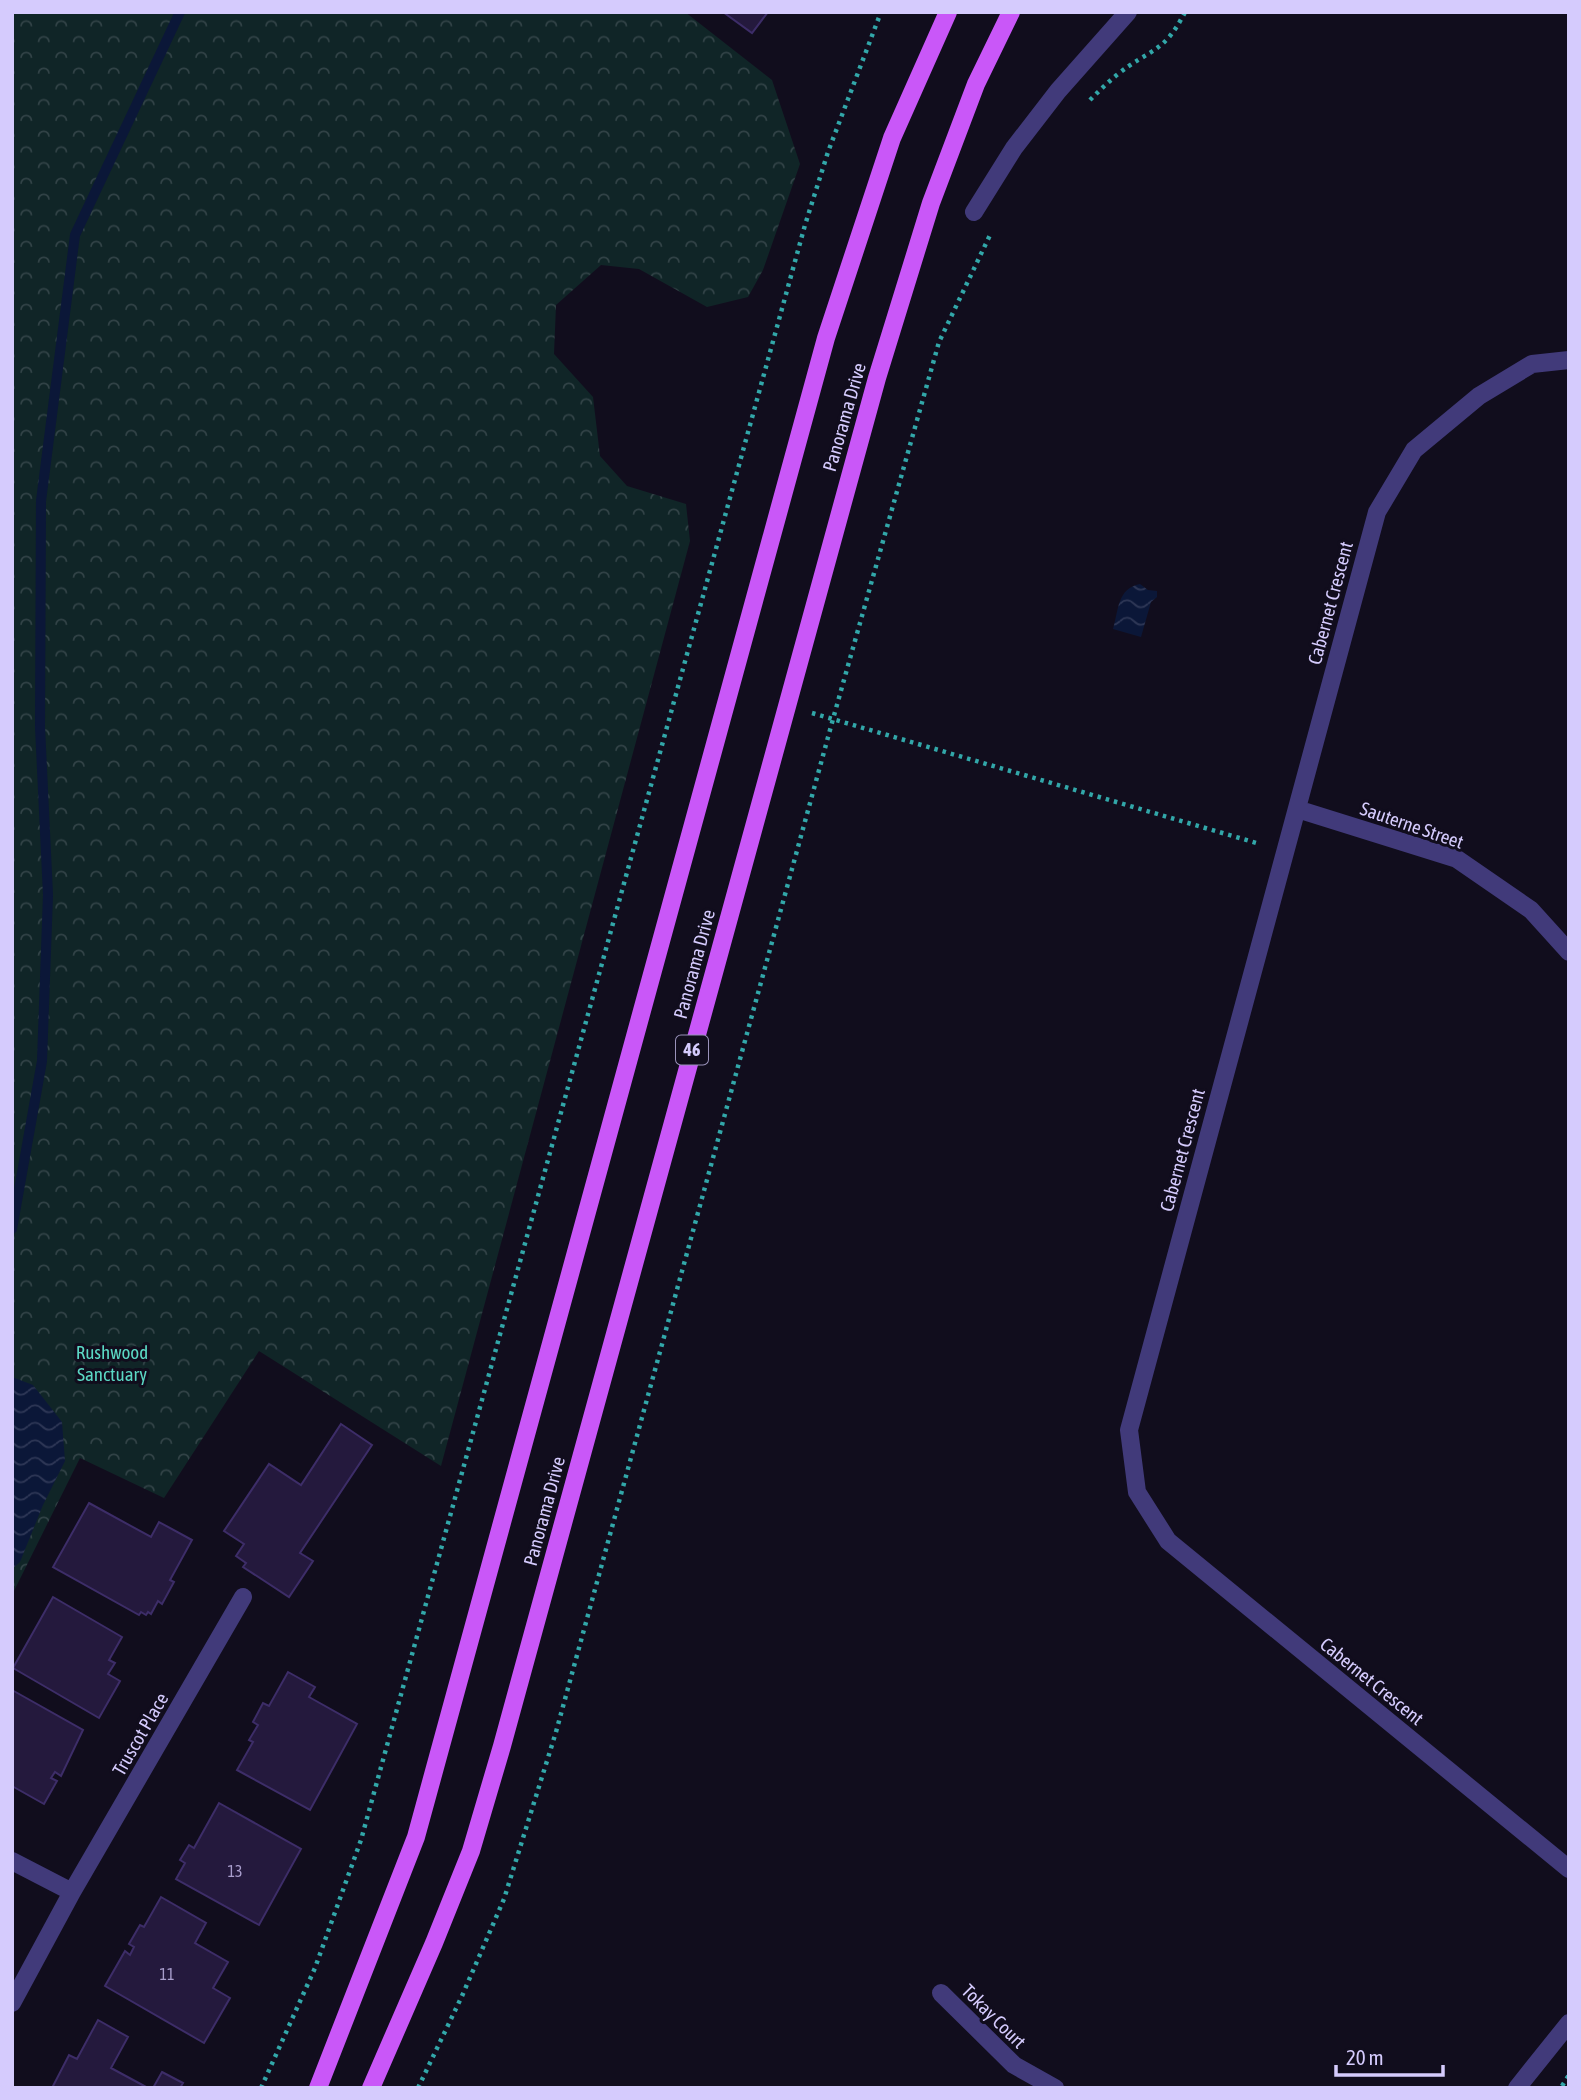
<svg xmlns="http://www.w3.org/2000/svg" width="1581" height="2100" viewBox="0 0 1581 2100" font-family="'Asap Condensed',sans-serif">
<defs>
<pattern id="forest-crowns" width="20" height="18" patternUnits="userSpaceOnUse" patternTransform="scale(1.75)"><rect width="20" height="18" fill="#102527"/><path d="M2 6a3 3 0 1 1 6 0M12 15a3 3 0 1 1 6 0" fill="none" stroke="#324347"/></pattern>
<pattern id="water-waves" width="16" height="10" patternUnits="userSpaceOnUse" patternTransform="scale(1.75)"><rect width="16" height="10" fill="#0b1738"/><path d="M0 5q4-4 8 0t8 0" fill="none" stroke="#2e3756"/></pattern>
</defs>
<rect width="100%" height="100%" fill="#110d1d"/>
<path fill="url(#forest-crowns)" d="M12,12h673l87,68 28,84 -37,106 -15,27 -41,10 -68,-38 -38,-4 -45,40 -2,49 39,43 7,59 27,30 59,18 4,37 -249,925 -182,-115 -95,147 -84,-40 -68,137z"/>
<path fill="url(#water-waves)" d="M1140,584l8,6 9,1v6l-6,5 -10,35 -28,-8c6,-20 4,-40 27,-45z
M12,1377l21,8 29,37 3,39 -22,44 -23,57 -8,7z"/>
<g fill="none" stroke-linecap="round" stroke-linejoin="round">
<path stroke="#0b1738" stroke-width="10" d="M12,1229l30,-168 6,-166 -8,-168 1,-226 34,-266 105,-223"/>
</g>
<path fill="#24193d" stroke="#3d2d68" stroke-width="2" d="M723,12h45l-16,21z
M341,1424l31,21 -72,108 13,8 -24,36 -46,-30 3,-4 -10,-7 8,-12 -20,-13 45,-67 32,21z
M89,1503l62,34 8,-15 33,18 -22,40 4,2 -12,22 -4,-3 -7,13 -3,-2 -2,3 -5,-3 -2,3 -86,-48z
M53,1597l69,40 -13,23 6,3 -7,11 12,7 -21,37 -86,-50z
M288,1672l27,15 -6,10 48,27 -47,86 -73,-40 16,-28 -4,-2 9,-15 -5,-3 10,-19 6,3z
M12,1690l71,40 -22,46 -6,-4 -4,6 6,3 -13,23 -32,-18z
M219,1803l82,46 -42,76 -83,-46 9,-16 -5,-3 9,-15 5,3z
M161,1897l45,26 -11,20 33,19 -15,26 17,10 -26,45 -99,-57 20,-35 5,4 4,-8 -5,-3 11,-19 4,2z
M98,2020l30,17 -17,31 37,20h-96l17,-33 8,4z
M162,2072l21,11 -3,5h-27z"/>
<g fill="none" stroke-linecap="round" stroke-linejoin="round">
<path stroke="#32a7a9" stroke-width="4.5" stroke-dasharray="3.5 5" stroke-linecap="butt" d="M1090,100c9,-9 18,-18 28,-26 31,-25 46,-20 67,-62
M812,713l448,131
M1562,2086l7,-11
M261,2088l54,-120 46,-128 444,-1615 23,-73 53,-140
M418,2088l44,-92 42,-97 52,-167 277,-1013 106,-377 52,-109"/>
<path stroke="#413a7a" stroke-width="18" d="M974,212l40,-64 44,-57 70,-79"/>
<path stroke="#413a7a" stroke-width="18" d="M1569,360l-37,4 -53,32 -65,54 -37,62 -248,918 8,62 31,49 401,328
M1297,809l160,50 74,51 38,42
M12,1861l60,31
M941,1993l73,72 41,23
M12,2003l60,-111 171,-295"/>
<path stroke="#413a7a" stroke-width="18" d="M1517,2088l52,-65"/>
<path stroke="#c957f8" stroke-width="18" d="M318,2088l98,-251 410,-1499 66,-200 56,-126
M371,2088l63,-145 37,-92 31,-105 375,-1368 54,-175 45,-119 35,-72"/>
</g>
<g text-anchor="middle" stroke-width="6" stroke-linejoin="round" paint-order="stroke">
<g font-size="16" fill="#a99ecd">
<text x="235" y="1877">13</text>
<text x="167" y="1980">11</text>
</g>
<rect fill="#110d1d" stroke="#9a92ba" stroke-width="2" x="676" y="1035.5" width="32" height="29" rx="5"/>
<g font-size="18" font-weight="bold" fill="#d5cbfd">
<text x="692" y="1056">46</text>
</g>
<g font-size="19" fill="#d5cbfd" stroke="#110d1d">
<text transform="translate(844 417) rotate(-74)" y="7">Panorama Drive</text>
<text transform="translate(1330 603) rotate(-75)" y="7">Cabernet Crescent</text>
<text transform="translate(1412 825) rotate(19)" y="7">Sauterne Street</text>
<text transform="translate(694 964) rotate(-75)" y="7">Panorama Drive</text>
<text transform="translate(1182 1150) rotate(-75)" y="7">Cabernet Crescent</text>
<text transform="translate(544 1511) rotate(-75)" y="7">Panorama Drive</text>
<text transform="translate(1372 1681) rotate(39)" y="7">Cabernet Crescent</text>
<text transform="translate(140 1734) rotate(-60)" y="7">Truscot Place</text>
<text transform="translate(994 2016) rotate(45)" y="7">Tokay Court</text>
</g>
<g font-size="19" fill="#5bd8c4" stroke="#110d1d">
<text x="112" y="1359">Rushwood<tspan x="112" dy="22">Sanctuary</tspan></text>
</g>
</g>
<rect width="1581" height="2100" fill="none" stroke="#d5cbfd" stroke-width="28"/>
<path d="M1336 2065v10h107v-10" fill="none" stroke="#d5cbfd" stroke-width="3.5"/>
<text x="1346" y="2065" font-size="21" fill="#d5cbfd" stroke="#110d1d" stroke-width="5" paint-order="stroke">20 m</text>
</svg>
